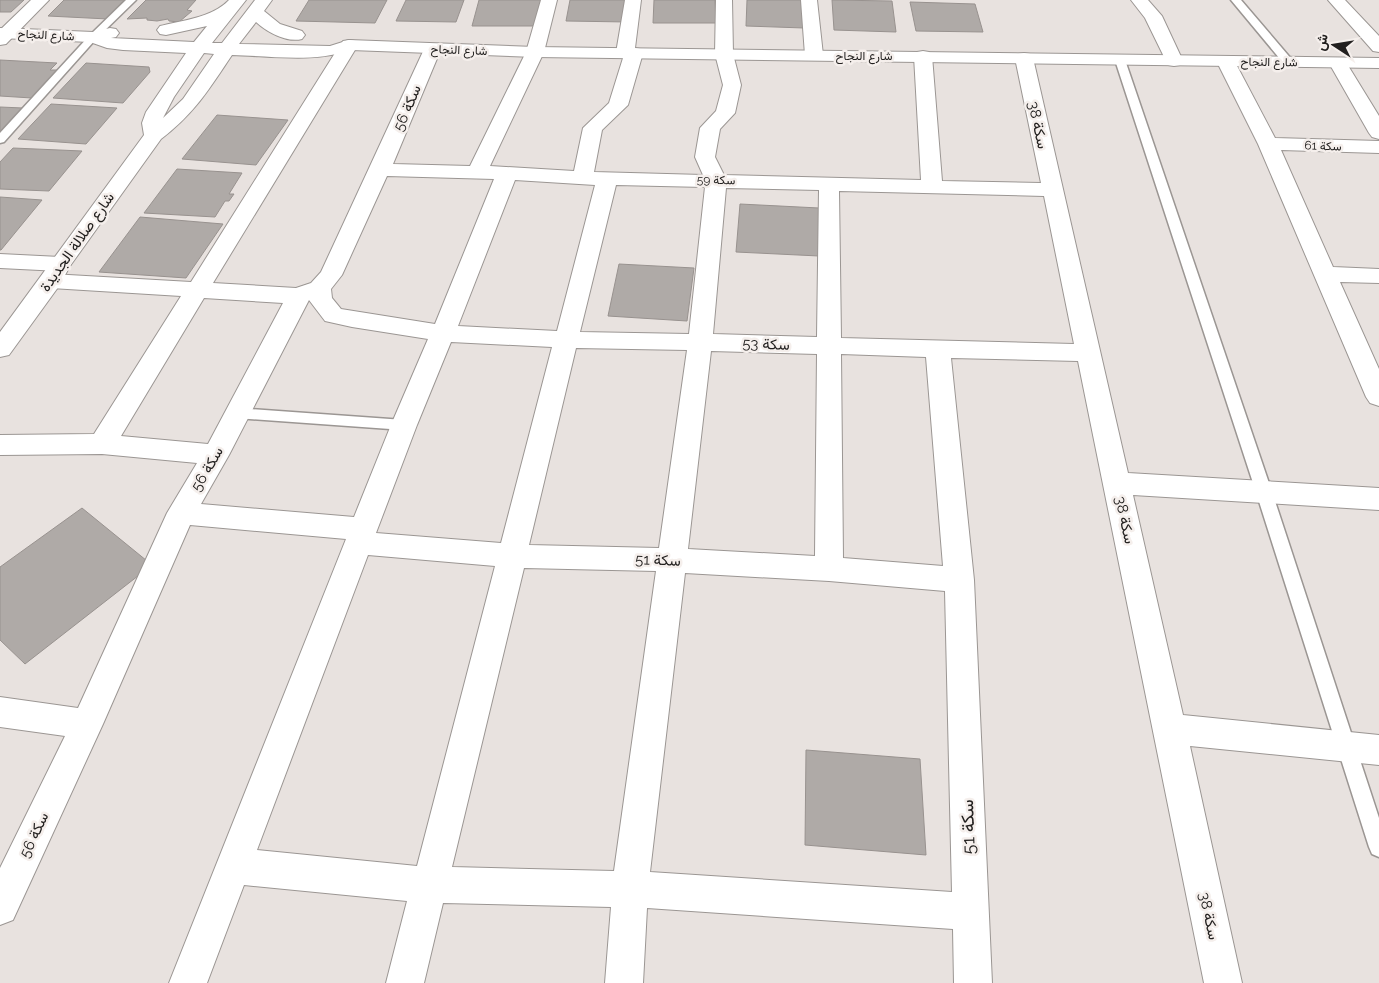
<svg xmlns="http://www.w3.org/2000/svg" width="1379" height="983" viewBox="0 0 1379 983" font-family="Raleway,Vazirmatn,sans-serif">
<rect width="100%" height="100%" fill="#e8e2df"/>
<path fill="#afaaa7" stroke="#98928f" d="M0,0h24l-13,12h-11z
M64,0h62l-18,19 -60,-3z
M146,0h50l-9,10 5,1 -13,11 -10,-1 -1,-2 -11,2 -10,-1v-2l-20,1z
M309,0h78l-12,23 -79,-2z
M406,0h58l-8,22 -60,-1z
M479,0h63l-6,26h-64z
M570,0h59l-2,22 -61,-1z
M654,0h61l1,23h-63z
M747,0h56l1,28 -58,-2z
M832,0l60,1 4,31 -62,-2z
M910,2l65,2 8,28 -67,-1z
M0,60l57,3 -7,7h8l-26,28 -32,-2z
M86,63l63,4 1,5 -27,31 -70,-5z
M51,104l66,4 -31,36 -68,-5z
M0,107l23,1 -23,24z
M217,115l71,5 -32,45 -74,-6z
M13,148l69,3 -33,40 -49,-2v-27z
M177,169l65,4 -13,21h5l-5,7h-4l-10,16 -71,-4z
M0,197l42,3 -41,50h-1z
M740,204l79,4v48l-83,-4z
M140,217l83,7 -37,54 -87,-6z
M619,264l75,4 -7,53 -79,-5z
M82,508l70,57 -127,99 -25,-24v-73z
M806,750l114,9 6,96 -121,-10z"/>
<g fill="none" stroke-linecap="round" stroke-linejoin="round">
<g stroke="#9b9693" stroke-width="3">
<path id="service" d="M126,0h10l-40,39 -92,103 -4,1v-10l90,-98z
M1231,0h10l52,61v4h-8z
M1120,57l5,3 147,432 107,326v39l-7,-3 -3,-7 -113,-355 -141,-432z
M236,408l168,12 5,1 2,4 -2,4 -5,1 -168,-12 -5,-1 -2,-4 2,-4z"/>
</g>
<g stroke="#9b9693" stroke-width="2">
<path id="minor" d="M31,0h18l-43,44 -6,1v-15z
M541,0h16l-13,52 -54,114 84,5 9,-43 26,-25 14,-45 -4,-1 -3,-4 9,-53h16l-6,48 5,1 3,4 -15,52 -26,25 -8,42 109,3 -8,-18 5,-29 16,-17 7,-26 -8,-31 1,-54h16l1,54 8,31 -6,28 -15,16 -5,28 9,18 197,5 -7,-124 3,-4 6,-1 6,1 3,4 10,125 99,2 -26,-125 3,-4 6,-1 6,1 3,4 95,415 251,15v22l-246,-15 50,220 196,20v30l-189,-19 52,237h-38l-126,-622 -127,-3 23,222 18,403h-38l-1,-54 -306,-21 -4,75h-38l6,-76 -168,-4 -19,80h-38l21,-82 -163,-16 -37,98h-38l177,-444 -156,-14 -87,199 -90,196 -13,5v-57l65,-132 -65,-9v-30l78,11 89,-195 30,-50 -95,-9 -102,1v-20l94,-1 87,-138 -130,-8 -8,-2 -3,-5 3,-5 8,-2 140,8 149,-237 3,-4 6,-1 6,1 3,4 -145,238 83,5 15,-5 10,-11 105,-227 6,-1 6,1 3,4 -48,115 77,2 56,-114zM387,176l107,3 -59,145 -94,-15 -9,-11 -1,-9 11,-14zM515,180l80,5 -38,146 -99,-5zM616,185l89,2 -16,147 -109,-2zM726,188l93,2 -2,147 -104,-3zM839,191l205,5 30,148 -233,-6zM204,298l79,5 -75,141 -87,-8zM309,300l16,21 27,6 76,12 -37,86 -37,92 -153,-13 28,-49zM451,342l101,5 -51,196 -125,-10 41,-108zM576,348l111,2 -28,198 -130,-3zM711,351l106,3 -2,202 -127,-7zM841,354l85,3 17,209 -100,-8zM368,555l127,11 -78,300 -160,-16zM524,568l132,3 -42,300 -162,-4zM685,573l144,8 116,10 7,301 -302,-20z
M801,0h16l6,55 -3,4 -6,1 -6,-1 -3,-4z
M1131,0h17l14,16 21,45 -3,4 -6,1 -6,-1 -23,-47z
M1328,0h17l34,36v16l-6,-1z
M1226,57l6,1 3,4 40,76 104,3v12l-98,-3 52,117 46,2v14l-39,-1 39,87v37l-9,-3 -4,-6 -108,-253 -41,-82 3,-4z
M1338,58l6,1 35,57v23l-7,-2 -3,-4 -40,-70 3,-4z
M0,254l60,3 8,2 3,5 -3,5 -8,2 -60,-3z"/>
</g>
<g stroke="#9b9693" stroke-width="2">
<path id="tertiary" d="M229,0h17l-34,43h10l33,-43h17l-8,11 16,13 22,7 3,4 -3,4c-15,4 -35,-7 -46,-17l-17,22 91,2 19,-6 186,7 844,11v10l-844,-11 -184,-7c-37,13 -80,6 -119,5 -23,34 -37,58 -71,84l-91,127 -11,20 -50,69 -9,2v-25l144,-197 -2,-12 4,-11 40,-59 -63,-3 -16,-2 -17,-6 -90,-4v-10l93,4 17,-4 6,1 3,4 -3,4 -5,1 83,4 13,-16 -41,9 -6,-1 -3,-4 3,-4c23,-6 52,-8 69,-26zM204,53l10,1 -31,45 -20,19 11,-21z"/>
</g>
<use href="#service" fill="#fff" fill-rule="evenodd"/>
<use href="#minor" fill="#fff" fill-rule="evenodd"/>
<use href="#tertiary" fill="#fff" fill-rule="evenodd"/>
</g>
<g text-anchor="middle" stroke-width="5" stroke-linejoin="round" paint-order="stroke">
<g font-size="12" fill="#22201f" stroke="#f5efec">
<text transform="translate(46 35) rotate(3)" y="4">شارع النجاح</text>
<text transform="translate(459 50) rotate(2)" y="4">شارع النجاح</text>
<text x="864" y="60">شارع النجاح</text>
<text transform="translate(1269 62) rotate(1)" y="4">شارع النجاح</text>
<text transform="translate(1323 146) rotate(2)" y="4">سكة 61</text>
<text transform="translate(716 180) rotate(1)" y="4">سكة 59</text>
</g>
<g font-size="15" fill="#22201f" stroke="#f5efec">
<text transform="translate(407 108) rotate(-67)" y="5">سكة 56</text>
<text transform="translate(1038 125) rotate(78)" y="5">سكة 38</text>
<text transform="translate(77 242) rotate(-55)" y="5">شارع صلالة الجديدة</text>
<text transform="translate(766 344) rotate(2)" y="5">سكة 53</text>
<text transform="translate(207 469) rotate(-60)" y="5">سكة 56</text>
<text transform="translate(1125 520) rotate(78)" y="5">سكة 38</text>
<text transform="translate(658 560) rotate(2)" y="5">سكة 51</text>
<text transform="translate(34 835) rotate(-65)" y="5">سكة 56</text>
<text transform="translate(1209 916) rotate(78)" y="5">سكة 38</text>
</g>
<g font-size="18" fill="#22201f" stroke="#f5efec">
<text transform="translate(968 827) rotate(-92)" y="6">سكة 51</text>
</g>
</g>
<g transform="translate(1334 45) rotate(282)" stroke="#f5efec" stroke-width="4" paint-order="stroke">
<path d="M0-4L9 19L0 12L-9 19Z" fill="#22201f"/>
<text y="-8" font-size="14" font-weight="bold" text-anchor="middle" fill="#22201f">ش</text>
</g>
</svg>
